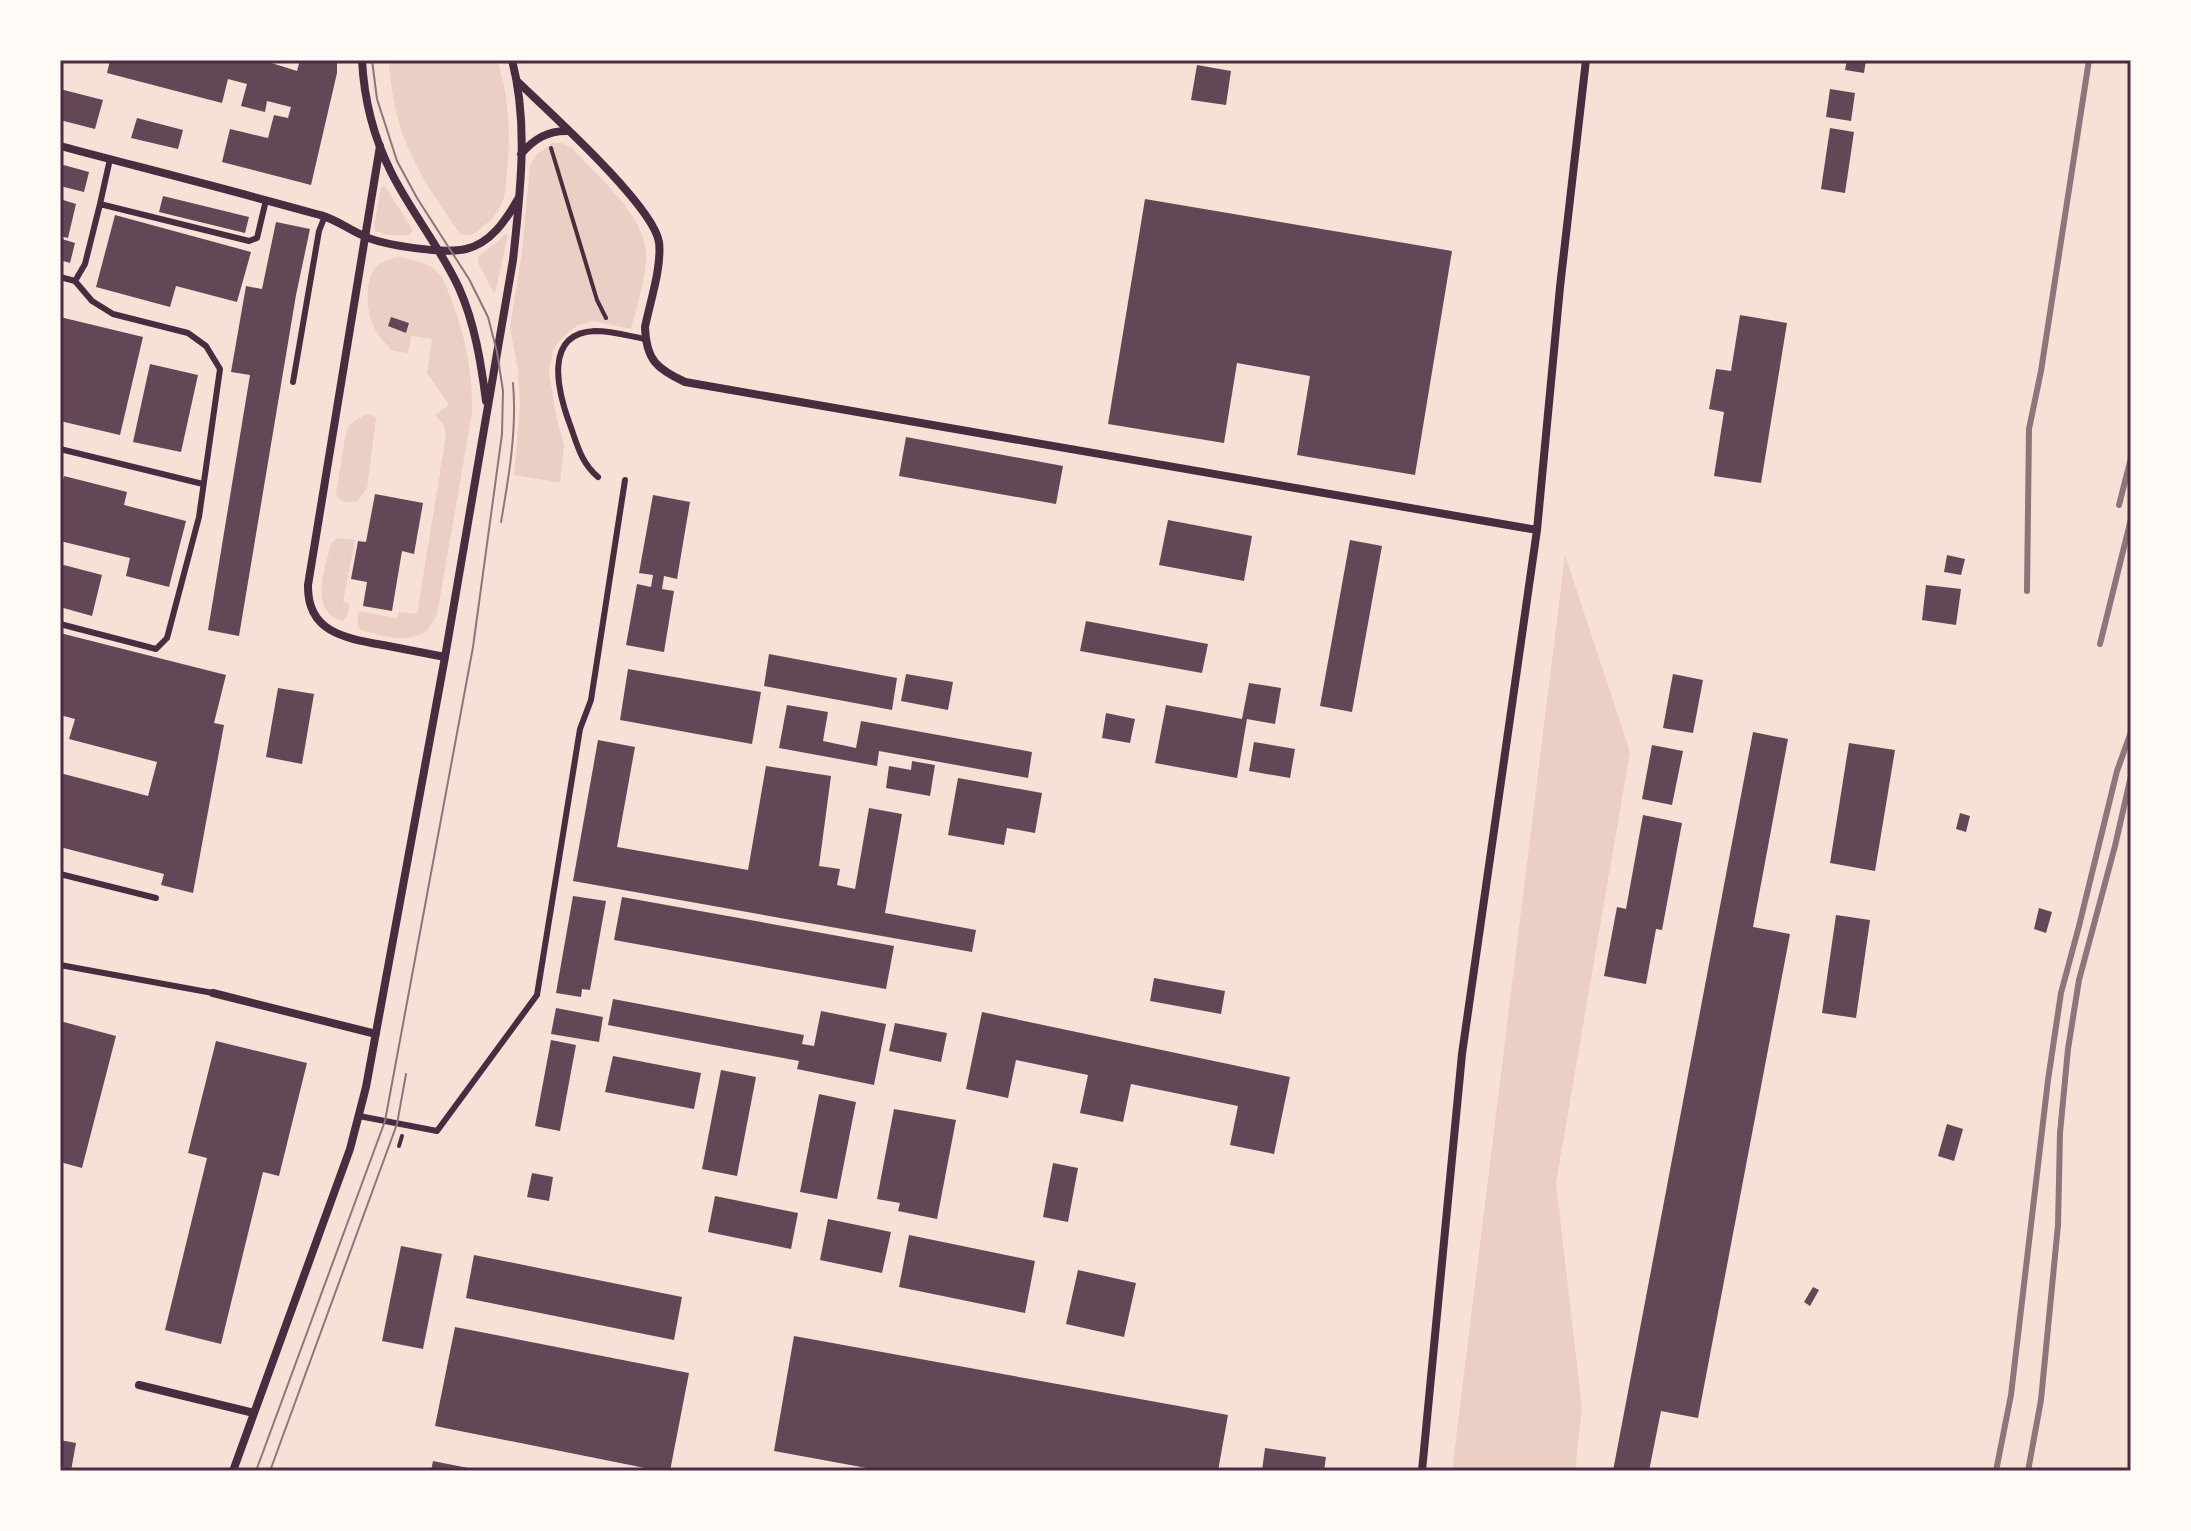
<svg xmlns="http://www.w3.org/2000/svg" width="2191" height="1531" viewBox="0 0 2191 1531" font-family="'IBM Plex Sans',sans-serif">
<rect width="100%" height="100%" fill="#f7e1d7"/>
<path fill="#ebcfc5" d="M388,60h109c12,37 14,74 10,112 -1,10 -1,22 -5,31 -4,10 -12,18 -20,24 -7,7 -12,10 -22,7 -24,-35 -49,-70 -61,-111 -6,-21 -8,-42 -11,-63z
M552,143h10l10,5c26,29 78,71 74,113 -1,22 -10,46 -15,68l-37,-8 -16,4 -13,10 -12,15 -4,23 8,47 7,25 -4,38 -46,-8 6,-69 -2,-35 -8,-44 12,-75 8,-86 5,-10z
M384,185l29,45 -3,5h-23l-11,-4 -2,-5 7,-38z
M506,234l2,2 -13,57 -2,-1 -15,-29v-6z
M398,257c12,3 26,4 36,12 9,7 12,17 16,27 15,38 23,76 22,117l-35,202c-3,4 -7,13 -11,16 -18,14 -47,4 -65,-1l-4,-5 2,-14 38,7 2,-6 18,2 29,-179 -2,-9 -9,-11 14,-10 -22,-32 5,-34 -21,-3 -3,17 -15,-2c-8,-8 -16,-16 -20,-26 -7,-14 -8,-44 2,-57 6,-7 15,-9 23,-11z
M366,414l8,2 2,3 -9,70 -10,12c-8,2 -18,1 -21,-7l10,-62 4,-8z
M343,538l12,2 -12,62 6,2 -1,10 -5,7c-35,-10 -18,-52 -12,-77l5,-5z
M1565,555l65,197 -74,431 26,225 -7,63h-123z"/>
<path fill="#644757" d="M110,60h152l35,11 3,-11h37v13l-26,112 -89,-23 8,-33 38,9 6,-23 14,3 3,-11 -24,-6 -2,11 -24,-6 6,-22 -19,-5 -6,24 -115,-30z
M1847,60h19l-2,13 -19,-3z
M1197,65l34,6 -5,34 -35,-5z
M60,89l43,11 -8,29 -35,-9z
M1830,89l25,4 -4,28 -25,-4z
M137,118l46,12 -5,19 -47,-11z
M1830,128l24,4 -9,61 -24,-4z
M60,164l29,8 -5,20 -24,-6z
M163,196l86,21 -4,16 -86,-21z
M60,199l16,5 -8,34 -8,-2z
M1145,199l307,52 -37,224 -118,-20 13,-79 -73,-13 -13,80 -116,-19z
M115,215l136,37 -14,50 -61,-16 -6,21 -74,-20z
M276,222l34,7 -14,66 -57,341 -31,-6 42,-255 -19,-3 15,-86 16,3z
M62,239l13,4 -5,20 -10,-3z
M1740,315l47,8 -26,160 -47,-7 10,-64 -15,-3 7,-40 15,2z
M60,317l83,20 -23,98 -60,-14z
M391,317l18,6 -3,10 -18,-7z
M150,364l48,11 -17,77 -48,-10z
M906,437l157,29 -7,38 -157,-28z
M64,476l63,16 -3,13 62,16 -17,66 -43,-11 4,-18 -70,-17v-49z
M375,494l48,9 -9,51 -12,-3 -10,60 -29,-5 4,-24 -16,-3 7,-38 8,1z
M653,495l37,7 -13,77 -13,-3 -2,13 12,2 -10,61 -38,-7 11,-61 14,3 2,-12 -14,-2z
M1168,520l84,16 -8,45 -85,-16z
M1350,540l32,6 -30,166 -32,-6z
M1947,555l18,4 -4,16 -17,-3z
M60,564l42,11 -10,41 -32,-9z
M1926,585l35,4 -5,36 -34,-5z
M1086,621l122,23 -6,29 -122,-22z
M60,633l166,42 -12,48 10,2 -31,168 -32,-8 3,-11 -104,-27v-74l88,23 9,-34 -88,-23 6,-20 -15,-4z
M769,654l128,24 -5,32 -128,-24z
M628,669l133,23 -9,52 -132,-24z
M906,674l47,8 -5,28 -47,-9z
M1673,674l30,6 -10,53 -30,-5z
M1249,683l32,5 -6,36 -28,-5 -10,59 -82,-15 11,-58 76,14z
M278,688l36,6 -12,70 -36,-7z
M787,705l41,7 -5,29 33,7 5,-27 171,31 -4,26 -149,-27 -2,15 -98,-18z
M1106,713l29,6 -5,24 -28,-5z
M1753,732l35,7 -35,188 37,7 -92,484 -37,-7 -12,60h-36z
M598,740l37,7 -18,100 131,23 18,-104 65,10 -12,90 21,3 -3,16 18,4 14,-81 33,6 -17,99 91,17 -4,22 -399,-71z
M1254,742l41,7 -5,29 -41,-7z
M1849,743l46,7 -20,121 -45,-8z
M1652,745l31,6 -11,54 -30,-6z
M912,761l23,4 -5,31 -44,-8 3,-22 22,4z
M958,778l84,15 -7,40 -28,-5 -3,17 -56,-10z
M1960,813l10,3 -4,16 -10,-3z
M1643,815l39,8 -20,107 -6,-1 -10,55 -42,-8 13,-69 9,2z
M573,896l33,5 -16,89 -8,-1 -1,8 -25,-4z
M622,897l272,49 -8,43 -272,-49z
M2039,908l13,4 -6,21 -12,-4z
M1836,915l34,5 -14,98 -34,-5z
M1154,978l71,13 -4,23 -71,-13z
M613,999l191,36 -2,9 12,2 7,-35 65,13 -12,61 -77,-16 2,-8 -191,-36z
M556,1008l47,9 -4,25 -48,-8z
M982,1012l308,65 -16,77 -44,-9 8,-39 -107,-22 -8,38 -43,-9 8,-38 -72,-15 -8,38 -42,-9z
M60,1021l56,15 -34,132 -22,-6z
M895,1023l52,10 -6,29 -52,-11z
M551,1040l25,5 -16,86 -25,-5z
M216,1041l91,22 -28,113 -16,-4 -42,172 -56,-14 42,-172 -19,-5z
M613,1056l88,17 -7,36 -89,-17z
M721,1070l35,7 -19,99 -35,-7z
M819,1094l37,8 -19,97 -37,-7z
M894,1109l62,11 -19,99 -39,-8 2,-8 -23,-4z
M1947,1124l16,5 -9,32 -16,-5z
M1053,1163l25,5 -10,54 -25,-5z
M532,1173l21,4 -4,24 -22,-4z
M715,1196l83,17 -7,36 -83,-17z
M828,1219l63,13 -9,41 -62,-13z
M909,1235l126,26 -10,52 -126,-26z
M401,1246l41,8 -19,95 -41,-8z
M474,1255l208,42 -8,43 -208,-42z
M1078,1270l58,13 -12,54 -58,-13z
M1813,1287l6,3 -9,16 -6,-4z
M455,1327l234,46 -19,98h-10l-225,-45z
M794,1336l434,79 -10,56h-335l-109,-20z
M60,1440l16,3 -5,28h-11z
M1265,1448l61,9 -2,14h-62z
M433,1461l45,9v1h-47z"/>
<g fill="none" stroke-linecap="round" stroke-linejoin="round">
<path stroke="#4a2c40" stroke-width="4" d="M551,148l46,152 9,18
M399,1146l3,-10"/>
<path stroke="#4a2c40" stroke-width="6" d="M110,159l-10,45 149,37 8,-3 9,-38
M60,277l15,4 17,20 21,13 75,19 18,13 14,23 -21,148 -32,121 -11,11 -96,-25
M75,281l10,-17 15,-60
M293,382l26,-151 6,-15
M60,449l143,35
M598,477c-18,-15 -21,-34 -29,-55 -11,-31 -26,-89 26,-91 17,0 34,5 50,8
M60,874l96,24
M60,965l153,28
M359,1116l78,15 100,-136 43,-266 11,-29 34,-220"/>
<path stroke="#4a2c40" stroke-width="8" d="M362,60c2,40 11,76 29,112 20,40 49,75 68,116 16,36 22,75 27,113
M517,81c31,30 136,124 142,161 3,25 -9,60 -14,85 1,33 12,42 40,55l852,148
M60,146c87,23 174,45 260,69 16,4 29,15 44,21 21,10 80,18 102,13 25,-6 40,-29 52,-50
M380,146l-72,439c-1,47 36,53 75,60 20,4 41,8 62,12
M521,154c13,-15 27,-24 48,-23
M213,993l163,41
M139,1385l115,28
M233,1471l117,-322 16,-62 79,-430 68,-397c7,-66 16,-135 -1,-200
M1422,1471l40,-417 75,-524 23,-243 26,-227"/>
<path stroke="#8f747c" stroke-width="2" d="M501,522c8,-46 16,-92 12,-139
M256,1471l129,-350 88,-474 29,-213 1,-43 -6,-39 -9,-35 -19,-38 -52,-81 -20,-37 -20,-62 -5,-39
M270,1471l127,-347 9,-50"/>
<path stroke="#8f747c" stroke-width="6" d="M2119,505l12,-47
M2027,591l2,-162 12,-58 48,-311
M2100,644l31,-125
M1996,1471l15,-76 37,-315 13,-87 18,-67 38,-155 14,-39
M2028,1471l13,-71 17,-175 2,-92 8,-84 11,-69 36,-134 16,-70"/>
</g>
<rect width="2191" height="1531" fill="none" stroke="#fffaf5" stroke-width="124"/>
<rect x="62" y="62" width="2067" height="1407" fill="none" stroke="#4a2c40" stroke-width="3"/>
</svg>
